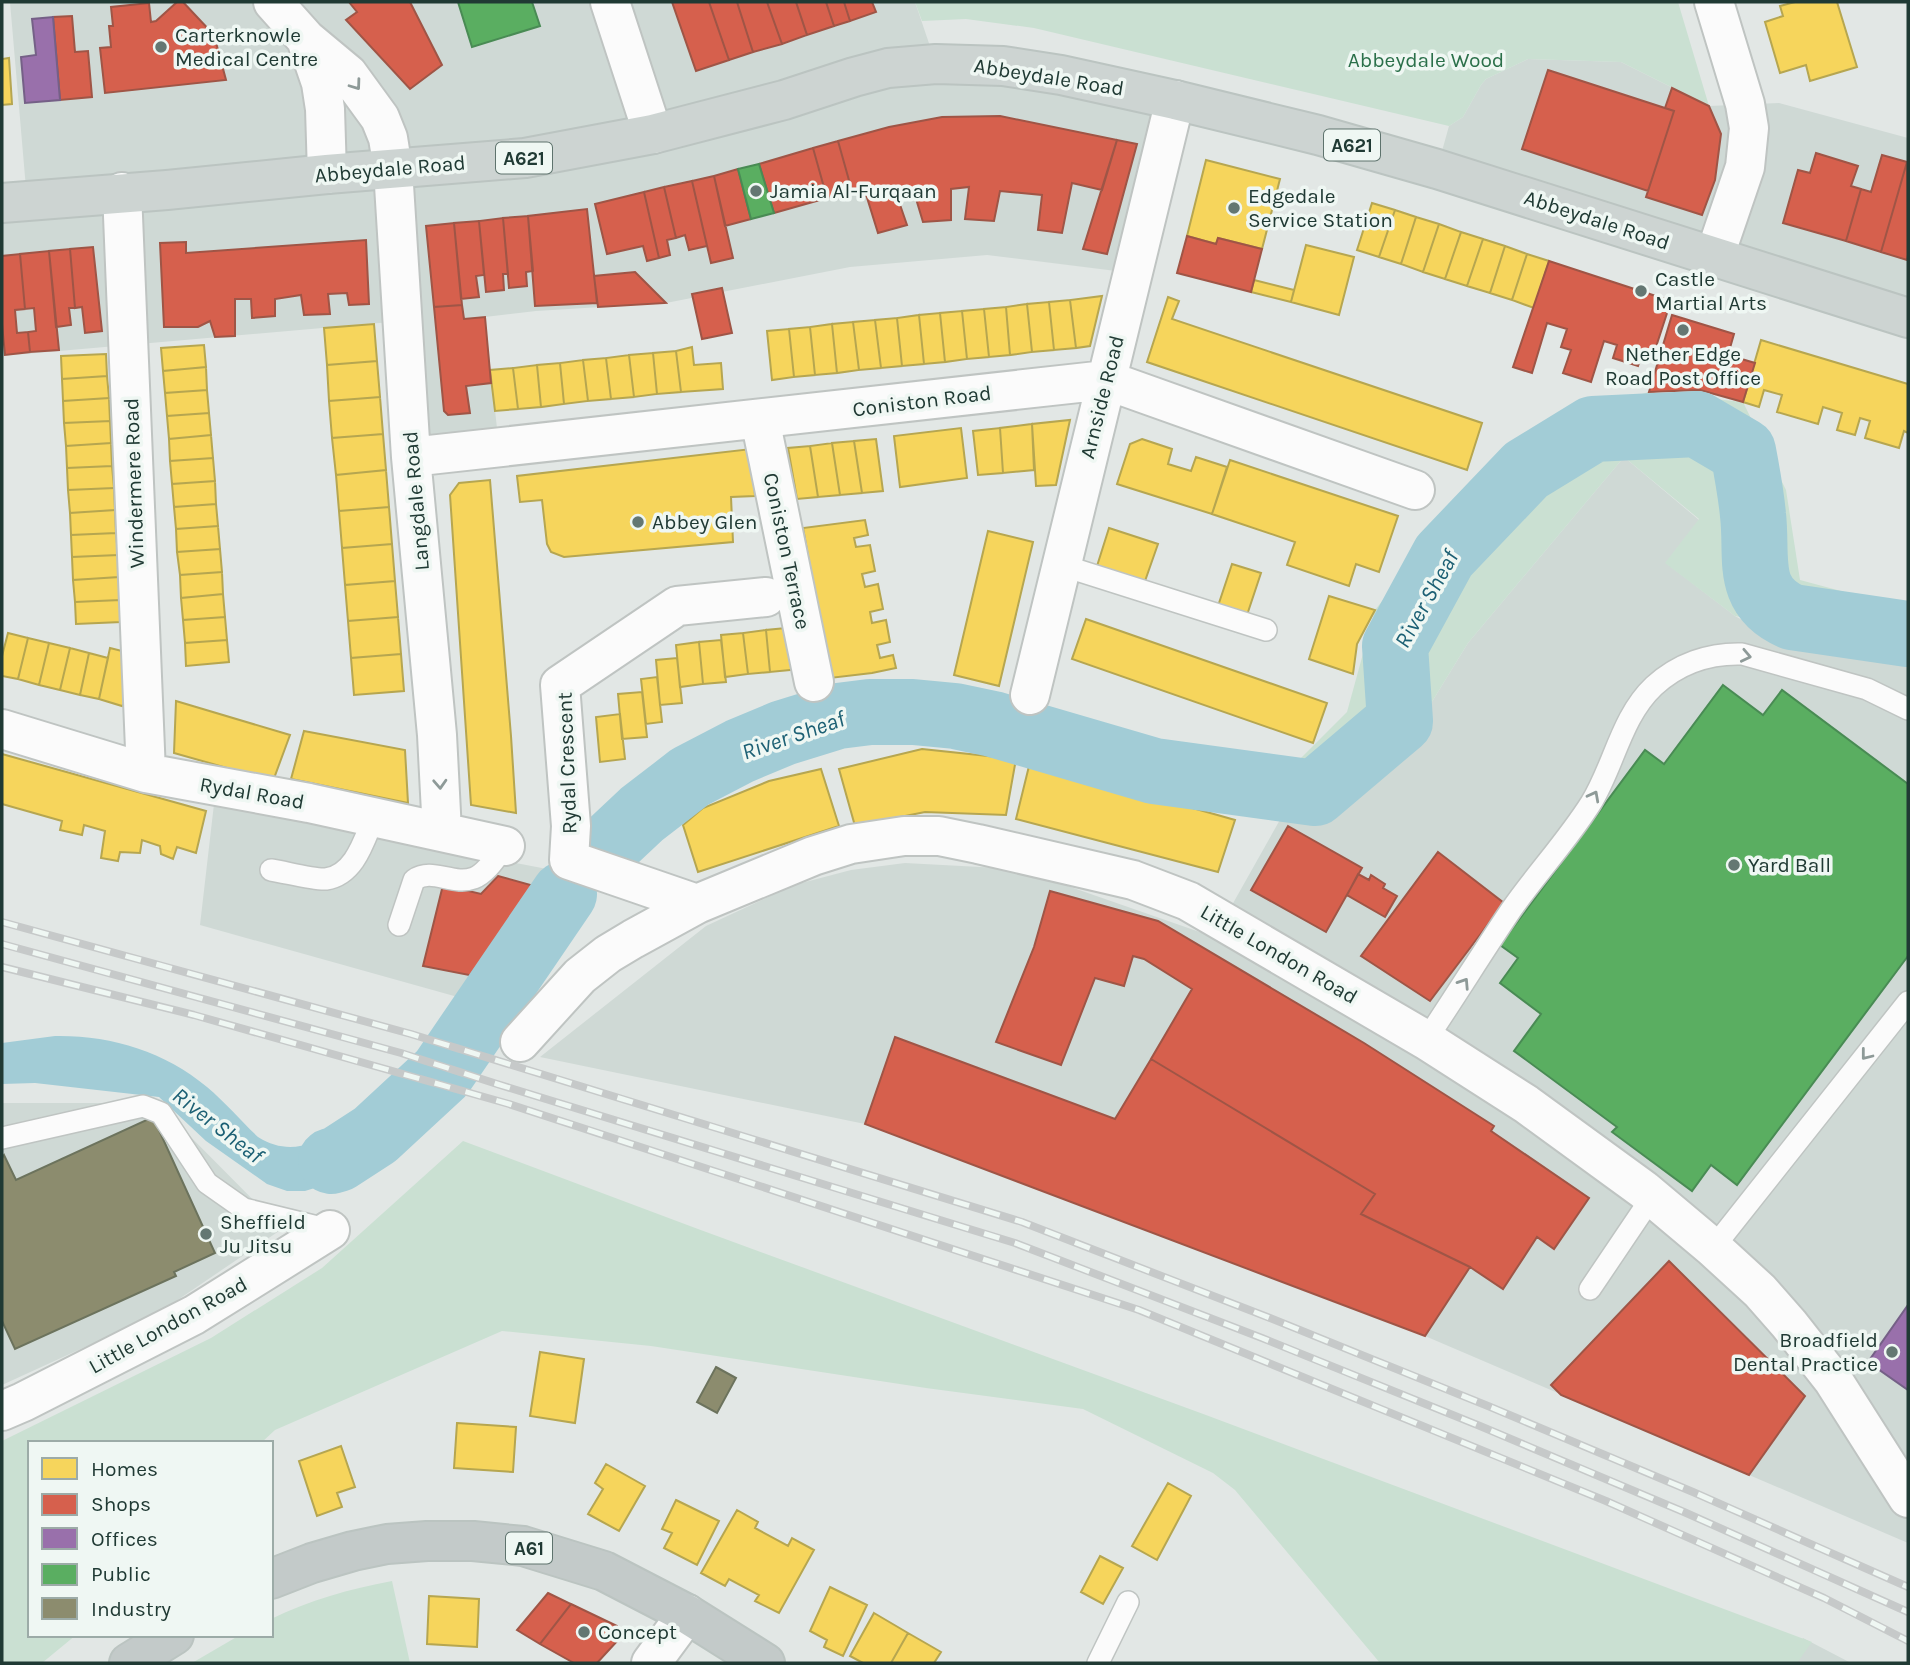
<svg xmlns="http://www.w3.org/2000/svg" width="1910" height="1665" viewBox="0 0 1910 1665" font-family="Karla,sans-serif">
<rect width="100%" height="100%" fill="#e2e7e5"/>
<path fill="#cfd9d5" d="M10,2h905l21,62 239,36 -43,173 -145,-18 -137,12 -184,36 -130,8 -51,6 14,130 -88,10 -9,-136 -400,35v-153l25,-3z
M1528,59l93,3 88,44 70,-3 129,35v180l-471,-149 12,-43 14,-9 18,-32 5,-6z
M1624,457l75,63 -33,43 69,53 29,16 23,9 66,6 55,7v889l-483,-207 -560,-212 -325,-67 166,-131 88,-41 57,-15 54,-7 114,6 195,68 72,-128 20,4 14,-1 11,-5 83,-76 54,-88z
M214,804l333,65 3,25 -78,107 -272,-76z
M2,1103h155l125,126 -125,85 -155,71z
M1803,1638l48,25h-64z"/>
<path fill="#cae0d2" d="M915,2h763l31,104 -88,-44 -93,-3 -42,20 -5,6 -18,32 -14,9 -415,-98 -68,-9 -44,2z
M1649,392l94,10 43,88 14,90 108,29v43l-173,-36 -70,-53 34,-44 -75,-62 -156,186 -54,88 -94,81 -34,-3 -44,-9 -3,-39 60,-1 48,-48 28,-102 92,-115 119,-85z
M463,1141l235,88 508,186 606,227 -15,21h-417l-145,-173 -22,-17 -130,-64 -157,-21 -275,-42 -149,-15 -227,99 -14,13h-231v192h46l-34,28h-40v-222l209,-103 111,-70z
M392,1581l18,82h-218l48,-28h31v-16c39,-19 78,-30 121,-38z"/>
<path fill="#a2ccd6" d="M55,1036c55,-1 109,15 152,51 18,15 34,34 51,50 44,28 83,-9 114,-39l54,16 -30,32 -16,12 -46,24 -29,9h-18l-20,-7 -61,-43 -47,-44 -124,-14 -33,1v-41z"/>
<path fill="#f6d55c" stroke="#b6a650" stroke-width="2" d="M1795,2h42l20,65 -47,14 -4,-16 -26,8 -15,-51 18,-6 -3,-10z
M9,58l3,46 -10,1v-46z
M1206,160l74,19 -18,70 -44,-11 -2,6 -29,-8z
M1372,203l23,7 -16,47 -22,-7z
M1395,210l21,7 -15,47 -22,-7z
M1416,217l23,7 -16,48 -22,-8z
M1439,224l22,8 -16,47 -22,-7z
M1461,232l22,7 -16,47 -22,-7z
M1483,239l22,7 -15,47 -23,-7z
M1306,245l48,12 -15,58 -48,-13z
M1505,246l22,8 -15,46 -22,-7z
M1527,254l22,7 -15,47 -22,-8z
M1254,280l40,10 -3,12 -40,-10z
M1102,296l-12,50 -14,2 -6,-48z
M1168,297l11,4 -7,18 310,104 -15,47 -320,-108z
M1070,300l6,48 -22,2 -5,-48z
M1049,302l5,48 -22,2 -5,-48z
M1027,304l5,48 -22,3 -4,-48z
M1006,307l4,48 -21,2 -5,-48z
M984,309l5,48 -22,2 -5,-48z
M962,311l5,48 -22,3 -5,-49z
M940,313l5,49 -21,2 -5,-49z
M919,315l5,49 -22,2 -5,-48z
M897,318l5,48 -21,2 -6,-48z
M875,320l6,48 -22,2 -6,-48z
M853,322l6,48 -22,3 -5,-49z
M374,324l3,37 -50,4 -3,-37z
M832,324l5,49 -22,2 -5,-48z
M810,327l5,48 -21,2 -5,-48z
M789,329l5,48 -22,3 -5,-49z
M1761,340l147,44v49l-4,-2 -5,17 -34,-10 5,-17 -10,-3 -5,17 -18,-5 5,-17 -19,-6 -5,17 -41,-12 5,-17 -18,-5 -5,17 -16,-5z
M204,345l2,22 -43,4 -2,-23z
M692,347l2,18 27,-2 2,26 -42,3 -5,-41z
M676,351l5,41 -24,2 -4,-41z
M653,353l4,41 -23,3 -5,-42z
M106,354l1,22 -45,3 -1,-23z
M629,355l5,42 -23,2 -5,-41z
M606,358l5,41 -23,2 -5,-41z
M583,360l5,41 -24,3 -4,-41z
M377,361l3,36 -51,4 -2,-36z
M560,363l4,41 -23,3 -4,-42z
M537,365l4,42 -23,2 -5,-41z
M206,367l1,23 -42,3 -2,-22z
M513,368l5,41 -23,2 -5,-41z
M107,376l2,22 -46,3 -1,-22z
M207,390l2,23 -42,3 -2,-23z
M380,397l3,37 -51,4 -3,-37z
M109,398l1,23 -46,2 -1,-22z
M209,413l2,22 -42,4 -2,-23z
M1070,420l-14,65 -20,1 -4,-62z
M110,421l1,22 -45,3 -2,-23z
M1032,424l2,46 -31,3 -3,-45z
M961,428l6,50 -67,9 -6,-51z
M1000,428l3,45 -25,2 -5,-44z
M383,434l3,36 -50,5 -4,-37z
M211,435l2,23 -43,3 -1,-22z
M876,439l7,52 -21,2 -8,-52z
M1142,439l30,10 -4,15 23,7 5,-14 31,10 -15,47 -95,-30 13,-40z
M854,441l8,52 -22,2 -8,-52z
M111,443l1,23 -45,2 -1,-22z
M832,443l8,52 -22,2 -8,-51z
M810,446l8,51 -21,2 -9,-51z
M751,449l4,47 -24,1 2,45 -169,15 -13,-5 -4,-8 -5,-44 -22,2 -3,-26z
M213,458l2,23 -43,3 -2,-23z
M1230,460l168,56 -19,56 -23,-8 -7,22 -62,-21 8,-23 -83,-28z
M112,466l2,22 -46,2 -1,-22z
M386,470l3,37 -50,4 -3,-36z
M490,480l21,256 5,77 -45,-8 -21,-310 9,-12z
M215,481l1,23 -42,3 -2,-23z
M114,488l1,22 -45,3 -2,-23z
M216,504l2,22 -42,3 -2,-22z
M389,507l3,37 -50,4 -3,-37z
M115,510l1,23 -45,2 -1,-22z
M865,520l3,15 -14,3 2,9 14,-2 5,26 -13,3 3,13 13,-3 5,25 -13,3 2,11 14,-3 4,22 -13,3 3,13 13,-3 3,13 -24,5 -42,5 -27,-150z
M218,526l2,23 -43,3 -1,-23z
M1109,528l49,16 -13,37 -48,-15z
M988,531l45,11 -34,144 -45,-11z
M116,533l2,22 -46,2 -1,-22z
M392,544l3,37 -50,4 -3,-37z
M220,549l2,23 -42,3 -3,-23z
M118,555l1,22 -46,3 -1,-23z
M1232,564l29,9 -14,42 -29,-9z
M222,572l1,22 -42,4 -1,-23z
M119,577l1,23 -45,2 -2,-22z
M395,581l3,36 -50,4 -3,-36z
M223,594l2,23 -42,3 -2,-22z
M1329,596l46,14 -18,34 -4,30 -44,-15z
M120,600l1,22 -45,2 -1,-22z
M225,617l2,23 -42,3 -2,-23z
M398,617l3,37 -50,4 -3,-37z
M1086,619l241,84 -14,40 -241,-84z
M796,627l4,42 -30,3 -4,-42z
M766,630l4,42 -22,2 -5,-41z
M8,633l20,5 -10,41 -16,-3v-20z
M743,633l5,41 -23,3 -4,-42z
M28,638l21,5 -10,42 -21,-6z
M227,640l2,22 -43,4 -1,-23z
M721,640l5,42 -23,2 -4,-42z
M699,642l4,42 -23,3 -4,-42z
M49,643l21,5 -10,42 -21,-5z
M70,648l19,5 -9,42 -20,-5z
M110,648l16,4 3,47 -7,7 -23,-7z
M89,653l19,5 -9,41 -19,-4z
M401,654l3,37 -50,4 -3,-37z
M677,658l5,45 -22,2 -4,-45z
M657,677l5,45 -16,2 -5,-45z
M642,692l5,45 -25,2 -4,-45z
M176,701l114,34 -17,46 -99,-28z
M620,714l5,45 -25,3 -4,-45z
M304,731l101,19 3,53 -117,-24z
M922,749l94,10 -10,56 -81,-3 -70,14 -16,-57z
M2,754l204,57 -10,42 -19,-6 -4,12 -12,-5 -1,-8 -18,-6 -2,13 -20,-1 -2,9 -17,-3 4,-27 -21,-6 -2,10 -22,-5 2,-9 -60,-17z
M1030,762l205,58 -17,52 -202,-53z
M821,769l18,57 -141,46 -15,-47 20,-17 66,-27z
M540,1352l44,7 -9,64 -45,-7z
M457,1423l59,4 -3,45 -59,-4z
M341,1446l14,41 -18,6 5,14 -25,9 -18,-55z
M606,1464l39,22 -26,45 -31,-17 15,-25 -8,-6z
M1168,1483l23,13 -34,64 -25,-14z
M676,1500l43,21 -22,44 -33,-17 8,-15 -10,-4z
M737,1510l21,12 -3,6 33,18 4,-8 22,12 -35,63 -24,-12 4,-6 -30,-16 -4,7 -24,-13z
M1100,1556l23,12 -20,36 -22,-12z
M830,1587l37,18 -24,51 -19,-9 3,-7 -17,-9z
M429,1596l50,3 -2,48 -50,-3z
M874,1613l34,20 -17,30h-28l-13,-7z
M908,1633l33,19 -7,11h-43z"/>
<path fill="#d6604d" stroke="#9f5546" stroke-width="2" d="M177,2h6l31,33 12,45 -121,13 -5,-45 11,-1 -2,-21h4l-2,-19 38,-4 2,19 5,-1z
M349,2h61l32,63 -32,24 -64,-69 11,-8z
M672,2h37l20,58 -33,11z
M709,2h28l16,50 -24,8z
M737,2h30l15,42 -29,8z
M767,2h29l11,33 -25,9z
M796,2h30l8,24 -27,9z
M826,2h18l6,19 -16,5z
M844,2h28l4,10 -26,9z
M72,16l3,36 13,-1 4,46 -32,3 -7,-83z
M1548,70l126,41 -26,80 -126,-42z
M1672,88l37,18 12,28 -6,46 -13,35 -56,-18 28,-86 -9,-3z
M1000,116l117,24 -15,50 -30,-7 -10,50 -24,-3 4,-35 -42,-4 -6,30 -29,-2 4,-32 -18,2v31l-28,2 -9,-30 -17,4 10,29 -29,8 -14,-45 -12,3 -14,-50 51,-14 53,-10z
M1117,140l20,4 -30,110 -24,-5z
M838,141l14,50 -25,7 -14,-50z
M813,148l14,50 -53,15 -15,-49z
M1816,153l42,13 -7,20 10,3 -15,52 -63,-18 15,-53 12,3z
M1882,155l25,7 -26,90 -35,-11 15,-52 10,3z
M1907,162l1,93 -1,5 -26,-8z
M738,169l13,50 -26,7 -11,-50z
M714,176l19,82 -22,5 -19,-82z
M692,181l15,65 -18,4 -4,-15 -9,3 -12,-51z
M664,187l12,51 -9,2 3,15 -11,3 -15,-66z
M644,192l15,66 -12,3 -4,-15 -36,8 -12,-50z
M587,209l10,94 -62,3 -7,-90z
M528,216l5,55 -7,1 1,14 -18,2 -6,-70z
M503,218l5,56h-5l1,16 -18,2 -7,-71z
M479,221l5,54 -8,1 3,21 -18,2 -7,-76z
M454,223l8,82 -28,2 -8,-81z
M1187,236l29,8 2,-6 44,11 -11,43 -74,-19z
M366,240l3,64 -20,1 -2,-12 -19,1 2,20 -26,1 -3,-20 -26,4v17l-23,2 -1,-19h-16v37l-20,1 -5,-16 -12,6h-34l-4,-84 26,-1v11z
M93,247l9,84 -17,2 -3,-26 -7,1 -5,-59z
M70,249l5,59h-6l2,17 -15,2 -7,-76z
M49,251l10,99 -29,2 -2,-20 8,-1 -2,-23 -9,1 -5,-55z
M20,254l5,55 -10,1 2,23 11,-1 2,20 -25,3 -3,-31v-68z
M1549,261l122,40 -18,55 -11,-3 -4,13 -25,-8 4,-13 -13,-4 -13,41 -28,-9 8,-23 -10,-3 6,-18 -20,-6 -15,50 -19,-6z
M635,272l31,31 -68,4 -4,-31z
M722,288l10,45 -30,6 -10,-45z
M462,305l2,14 21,-2 6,66 -25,3 4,27 -22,2 -4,-4 -10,-104z
M1672,315l62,19 -6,21 27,8 -12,39 -43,-12 -51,2z
M1288,826l74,42 -36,64 -75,-42z
M1438,852l66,51 -74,98 -69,-45z
M1358,874l11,6 2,-5 14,9 -2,4 14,8 -12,21 -38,-22z
M498,876l47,13 -71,87 -51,-10 20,-81 38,9z
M1050,891l108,30 206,122 130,83 -3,5 98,67 -35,51 -17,-12 -34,52 -33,-22 -109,-53 14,-20 -224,-135 41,-70 -48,-30 -11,-3 -9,30 -29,-8 -34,87 -65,-23 38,-95z
M895,1037l220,82 36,-60 224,135 -14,20 109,53 -45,69 -560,-212z
M1669,1261l136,135 -56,79 -188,-80 -10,-10z
M548,1593l23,11 -31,40 -23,-14z
M571,1604l46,22 3,12 -23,25h-23l-34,-19z"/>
<path fill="#9970ab" stroke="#756087" stroke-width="2" d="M53,17l7,83 -35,3 -4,-46 15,-2 -4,-36z
M1908,1305v85l-40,-28z"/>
<path fill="#5aae61" stroke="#498b54" stroke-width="2" d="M458,2h74l8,24 -68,21z
M759,164l15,49 -23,6 -13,-50z
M1723,685l40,30 19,-25 126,94v172l-171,229 -26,-20 -19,26 -80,-59 5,-5 -103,-76 27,-37 -41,-31 18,-25 -18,-13 145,-195 19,14z"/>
<path fill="#8c8c6e" stroke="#6c735d" stroke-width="2" d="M153,1117l62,136 -41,19 2,4 -161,73 -13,-28v-163l2,-3 12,25z
M716,1367l20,11 -19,35 -20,-11z"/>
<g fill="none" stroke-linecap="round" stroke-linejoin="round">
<path stroke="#a2ccd6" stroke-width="66" d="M609,845l33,-31 48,-37 50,-26 43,-18 55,-17 32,-4h43l42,4 38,8 161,47 161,22 85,-72 -5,-75 49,-90 82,-86 67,-41 104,-5 46,27c4,21 8,42 10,64 5,43 -9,81 39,102l116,17
M331,1161l7,-2 37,-24 67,-62 122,-179"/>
<g stroke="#bfc4c2" stroke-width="24">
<path id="service" d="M1061,565l205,65
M271,870c14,2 42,10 55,9 29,-4 38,-39 48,-62
M399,925l15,-45c18,-13 39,6 60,-2 13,-5 23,-22 31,-32
M1426,1040c29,-43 56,-87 85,-130 25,-36 56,-69 80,-107 23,-37 30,-86 63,-117 24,-22 55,-33 88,-32l125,35 41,20
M2,1138l141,-32 18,7 46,70 37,26 86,21
M1713,1248l195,-246
M1590,1289l62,-92
M1098,1663l30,-61"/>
</g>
<g stroke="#bfc4c2" stroke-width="42">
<path id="minor" d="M610,2l43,132
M1714,2l31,102 4,24 -4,39 -31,91
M393,169l18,288 26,278 5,97
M122,192l24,581
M760,419l54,263
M411,457l695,-77 309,110
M1030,695l145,-595
M2,729l144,44 163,30 196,43
M697,904l-128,-44 2,-34 -11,-141 117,-79 89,-9
M520,1042l60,-66 28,-22 25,-15 64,-35 116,-48 38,-12 53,-8h35l39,8 155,36 55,21 238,139 100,64 118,86 69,58 47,43 29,33 44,56 75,118
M2,1411l21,-9 171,-87 136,-85
M651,1663l36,-49"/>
</g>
<g stroke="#bfc4c2" stroke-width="42">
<path id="tertiary" d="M273,2l33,37 42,35 32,44 8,20 5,31
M306,39l15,44 4,26 2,65"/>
</g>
<g stroke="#bbc4c1" stroke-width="42">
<path id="primary" d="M2,203l165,-13 160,-16 198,-16 128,-24 131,-34 70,-23 34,-9 48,-4 67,2 58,9 114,25 143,35 119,34 471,149"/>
</g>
<g stroke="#bbc4c1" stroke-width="42">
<path id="trunk" d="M271,1579l41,-16 41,-12 34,-7 40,-3h46l50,5 81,25 83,43 78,49
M129,1663l45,-28"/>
</g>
<use href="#service" stroke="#fbfbfb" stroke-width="21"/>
<use href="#minor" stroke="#fbfbfb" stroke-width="38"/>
<use href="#tertiary" stroke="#fbfbfb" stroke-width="38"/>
<use href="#primary" stroke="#cdd4d2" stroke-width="38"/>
<use href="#trunk" stroke="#c3cac9" stroke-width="38"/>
<g stroke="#c6c9c9" stroke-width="8">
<path id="rail" d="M2,922l409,112 611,188 248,96 218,88 205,86 215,95
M2,944l399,109 96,31 518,159 247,95 218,88 204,86 224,100
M2,967l192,48 315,89 630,206 467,191 218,97 84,43"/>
</g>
<use href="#rail" stroke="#eff7f3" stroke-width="5" stroke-dasharray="16" stroke-linecap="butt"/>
</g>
<defs><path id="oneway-chevron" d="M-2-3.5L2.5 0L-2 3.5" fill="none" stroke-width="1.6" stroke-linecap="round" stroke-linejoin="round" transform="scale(1.75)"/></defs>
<g stroke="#8e9a98">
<use href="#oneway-chevron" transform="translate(356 85) rotate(54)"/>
<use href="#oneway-chevron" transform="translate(1746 656) rotate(12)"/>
<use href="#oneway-chevron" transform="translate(440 784) rotate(87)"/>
<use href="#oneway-chevron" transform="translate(1594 796) rotate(-62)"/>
<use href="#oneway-chevron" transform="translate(1464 983) rotate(-57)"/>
<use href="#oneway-chevron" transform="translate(1866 1055) rotate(128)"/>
</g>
<g fill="#647772" stroke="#eff7f3" stroke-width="2.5">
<circle cx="161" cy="47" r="7"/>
<circle cx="756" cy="191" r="7"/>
<circle cx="1234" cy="208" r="7"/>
<circle cx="1641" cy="291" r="7"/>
<circle cx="1683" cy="330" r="7"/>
<circle cx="638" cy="522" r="7"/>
<circle cx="1734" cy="865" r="7"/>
<circle cx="206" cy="1234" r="7"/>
<circle cx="1892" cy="1352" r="7"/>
<circle cx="584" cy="1632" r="7"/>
</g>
<g text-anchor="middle" stroke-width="7" stroke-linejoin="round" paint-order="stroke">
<g fill="#eff7f3" stroke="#5e736d" stroke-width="2">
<rect x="1324" y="129.5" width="56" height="31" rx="5"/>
<rect x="496" y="142.5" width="56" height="31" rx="5"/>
<rect x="506" y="1532.5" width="46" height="31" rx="5"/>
</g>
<g font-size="19" font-weight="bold" fill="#203a34">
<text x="1352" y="152">A621</text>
<text x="524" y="165">A621</text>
<text x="529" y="1555">A61</text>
</g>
<g font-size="21" fill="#203a34" stroke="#eff7f3" text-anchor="start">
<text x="175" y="42">Carterknowle<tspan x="175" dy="24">Medical Centre</tspan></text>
<text x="770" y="198">Jamia Al-Furqaan</text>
<text x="1248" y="203">Edgedale<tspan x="1248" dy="24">Service Station</tspan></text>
<text x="1655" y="286">Castle<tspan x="1655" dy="24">Martial Arts</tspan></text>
<text x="1683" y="361" text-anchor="middle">Nether Edge<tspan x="1683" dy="24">Road Post Office</tspan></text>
<text x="652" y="529">Abbey Glen</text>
<text x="1748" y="872">Yard Ball</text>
<text x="220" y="1229">Sheffield<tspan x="220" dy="24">Ju Jitsu</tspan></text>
<text x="1878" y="1347" text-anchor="end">Broadfield<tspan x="1878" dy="24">Dental Practice</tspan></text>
<text x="598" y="1639">Concept</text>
</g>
<g font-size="21" fill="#2b704a" stroke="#eff7f3">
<text x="1426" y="67">Abbeydale Wood</text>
</g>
<g font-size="21" fill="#203a34" stroke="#eff7f3">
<text transform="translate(1049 77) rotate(9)" y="7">Abbeydale Road</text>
<text transform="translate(390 169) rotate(-5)" y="7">Abbeydale Road</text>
<text transform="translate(1597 220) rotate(18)" y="7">Abbeydale Road</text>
<text transform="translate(1102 397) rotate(-76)" y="7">Arnside Road</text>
<text transform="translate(922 401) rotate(-7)" y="7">Coniston Road</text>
<text transform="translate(134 483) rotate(-92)" y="7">Windermere Road</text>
<text transform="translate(416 501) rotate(-95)" y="7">Langdale Road</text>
<text transform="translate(787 551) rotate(78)" y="7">Coniston Terrace</text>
<text transform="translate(567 763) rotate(-92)" y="7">Rydal Crescent</text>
<text transform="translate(252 793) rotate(10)" y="7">Rydal Road</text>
<text transform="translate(1279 954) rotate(30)" y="7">Little London Road</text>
<text transform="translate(168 1325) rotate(-29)" y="7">Little London Road</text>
</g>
<g font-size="23" font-style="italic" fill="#1c6074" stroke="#eff7f3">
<text transform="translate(1426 599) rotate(-61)" y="8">River Sheaf</text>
<text transform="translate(793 735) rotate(-19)" y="8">River Sheaf</text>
<text transform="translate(218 1125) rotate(38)" y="8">River Sheaf</text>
</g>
</g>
<rect width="1910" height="1665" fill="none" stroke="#203a34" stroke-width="7"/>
<rect x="28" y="1441" width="245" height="196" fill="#eff7f3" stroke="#9caba7" stroke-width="2"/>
<rect x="42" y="1458" width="35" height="21" fill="#f6d55c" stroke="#9caba7" stroke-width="2"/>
<text x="91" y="1476" font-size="21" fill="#203a34">Homes</text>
<rect x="42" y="1494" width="35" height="21" fill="#d6604d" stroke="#9caba7" stroke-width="2"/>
<text x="91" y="1511" font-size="21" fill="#203a34">Shops</text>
<rect x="42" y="1528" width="35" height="21" fill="#9970ab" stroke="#9caba7" stroke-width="2"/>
<text x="91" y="1546" font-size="21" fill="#203a34">Offices</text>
<rect x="42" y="1564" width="35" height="21" fill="#5aae61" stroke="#9caba7" stroke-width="2"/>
<text x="91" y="1581" font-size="21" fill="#203a34">Public</text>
<rect x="42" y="1598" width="35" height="21" fill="#8c8c6e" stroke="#9caba7" stroke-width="2"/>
<text x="91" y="1616" font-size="21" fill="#203a34">Industry</text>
</svg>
